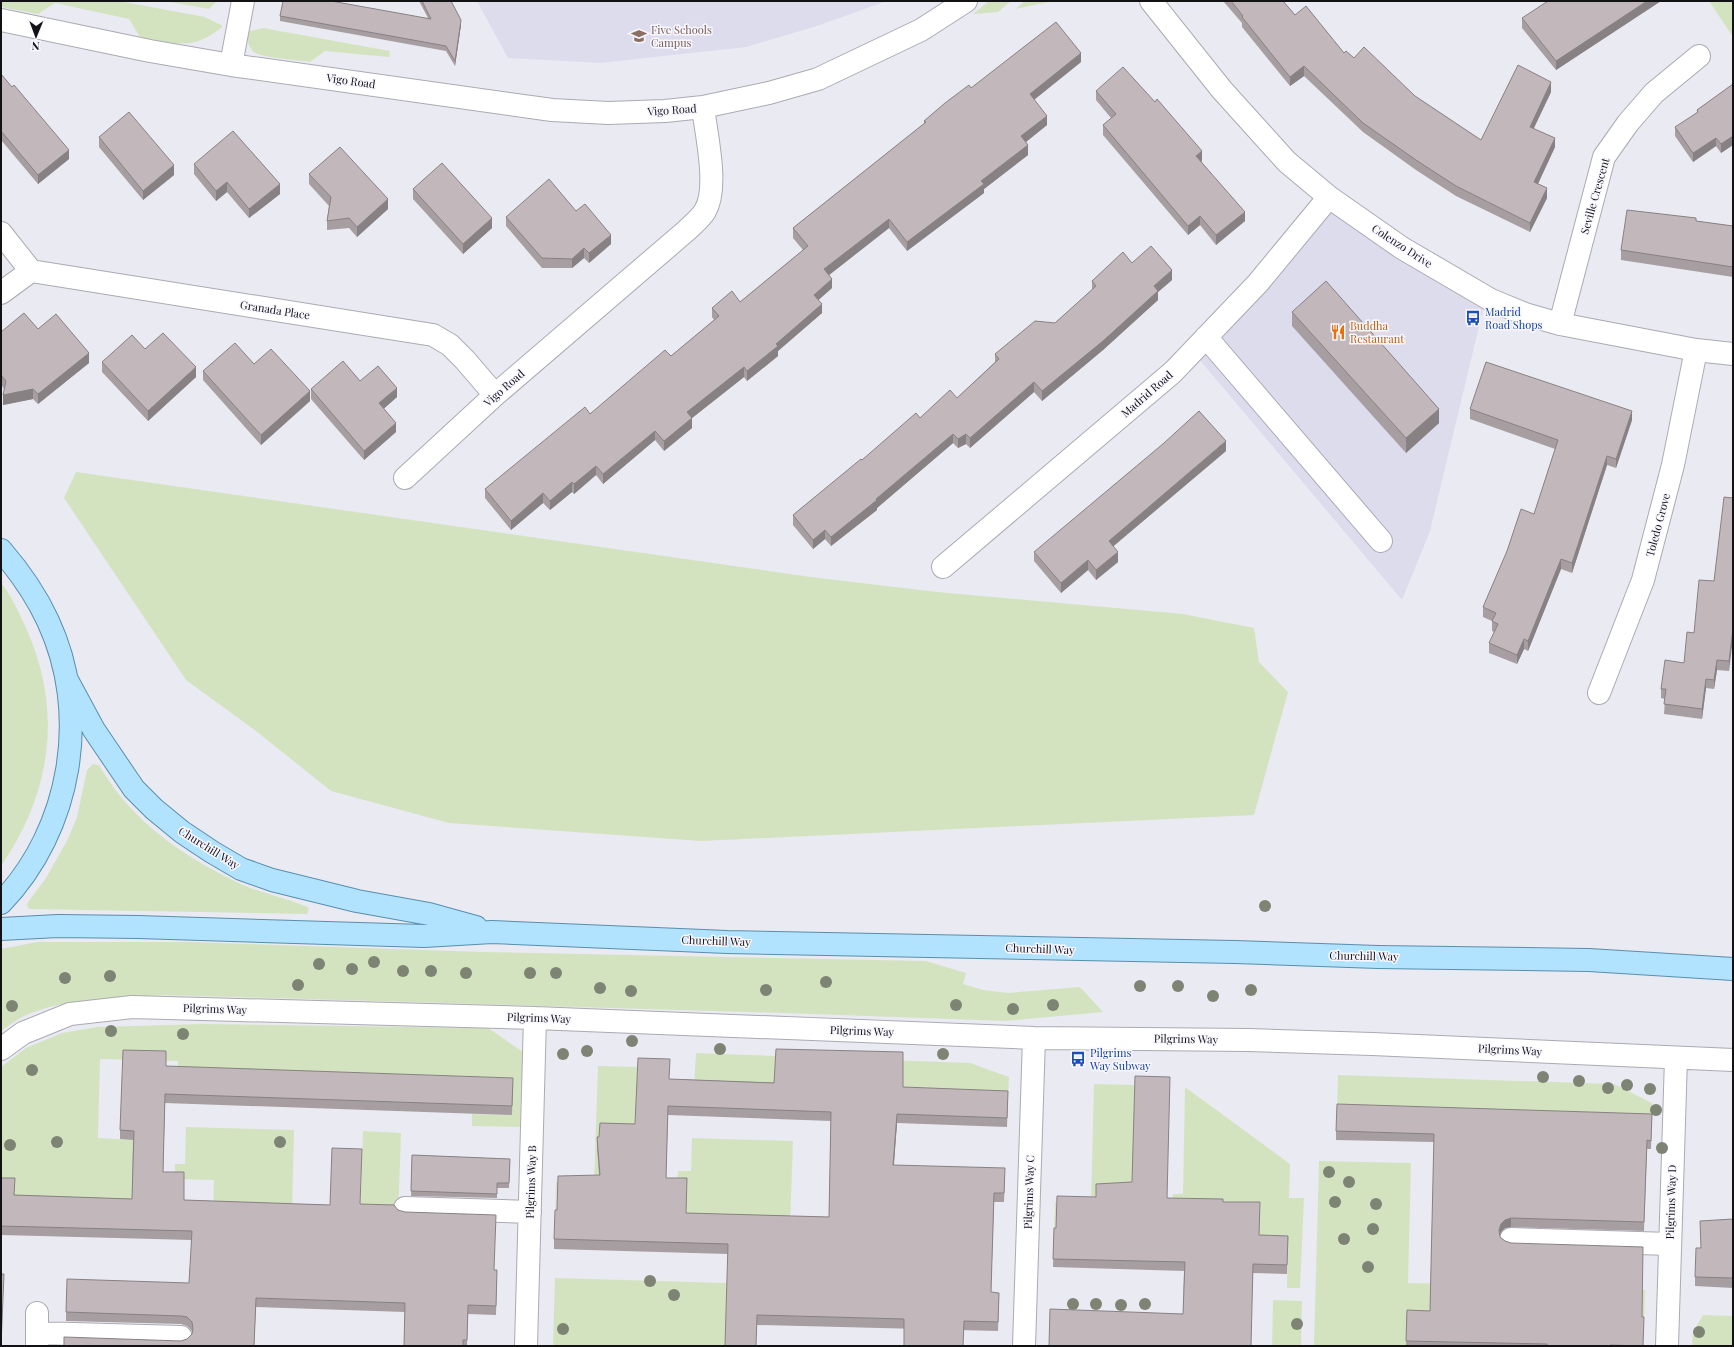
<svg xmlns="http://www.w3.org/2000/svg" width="1734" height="1347" viewBox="0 0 1734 1347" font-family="'Playfair Display',serif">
<rect width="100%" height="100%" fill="#eaeaf3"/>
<path fill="#dddced" d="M477,1h410l-70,25 -71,21 -146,16 -92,-5z
M1329,197l157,100 -56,234 -28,69 -209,-248z"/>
<path fill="#d4e3bf" d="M1,1h118l86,16 18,9c-30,26 -48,17 -83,11l-11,-18 -74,-16 -17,11 -37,-7z
M165,1h52l-8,8z
M989,1h22l-13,11 -25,2z
M1025,1h29l-39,8z
M1709,1h24v36z
M263,28l127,23 -1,6 -64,-6 -15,11c-11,-2 -49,-4 -56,-10 -6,-5 -7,-13 -7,-20z
M76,472l735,105 126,15 246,22 71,14 5,34 29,30 -34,123 -553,26 -252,-18 -118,-32 -75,-60 -70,-51 -122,-182z
M1,583c11,13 18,30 25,45 37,82 26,164 -25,238z
M93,764l6,1c27,48 71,82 118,107 12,6 24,13 36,17 17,6 35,10 52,17l4,2 -2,6 -278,-5 -2,-4 1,-3 18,-24 22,-39 9,-22 10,-47z
M37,942h153l294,10 442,9 40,12 -3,11 20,6 25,3 72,-6 23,25 -97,9 -222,-8 -620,-18c-45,3 -100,2 -142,22 -7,4 -14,9 -21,14v-82z
M203,1024l285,4 38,26 -1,28h-4l-1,45 -48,-1v-12l40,1 1,-28 -335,-4v-22l-78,-2 -2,79 36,2 2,68 -122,-4 -13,-18v-119l25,-19 36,-15 35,-6z
M696,1053l274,10 39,14 -1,23 -314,-11z
M598,1066l40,1 -3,117 42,1 1,-14h13l1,-33 101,3 -3,84 -235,-5 1,-38 38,1z
M1338,1075l276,9 38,19v19l-315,-10z
M1094,1084l41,1 -3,119 40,1 1,-11h10l2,-107 105,77 -1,34h15l-4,90h-13l1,-44 -234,-7 1,-35 36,1z
M186,1127l108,3 -2,82 -79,-2 1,-30 -39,-1v-15h10z
M363,1131l38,2 -4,118 -38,-2z
M1319,1161l92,2 -3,120 42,1 48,-40 109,45 38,1 -1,36 -21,-1 -217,21h-92z
M555,1278l172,5 -2,63h-172z
M1273,1300l29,1 -1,45h-29z
M1703,1315l30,1v30h-41l1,-14z"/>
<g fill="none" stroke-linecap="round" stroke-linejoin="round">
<g stroke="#abaab3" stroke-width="24">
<path id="minor" d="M1151,1l71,89 65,72 42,35 73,51 89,52 34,14 35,10 136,26 37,4
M1,20l149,31 81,14 321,45 56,3 57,-2 38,-4 66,-14 49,-14 103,-49 45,-29
M231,65l12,-64
M1,233l30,38 402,64 17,10 15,15 30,35
M1,293l30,-22
M1560,324l44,-167 24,-34 26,-30 45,-37
M1206,337l175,204
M405,478l90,-83 191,-164c6,-6 15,-13 19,-20 14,-23 1,-77 -2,-104
M943,567l230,-195 85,-89 71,-86
M1599,693l44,-113 30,-115 23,-115
M1,1049l22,-16 47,-19 62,-7 403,11 499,20 214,2 124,4 361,16
M405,1208l125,4
M1511,1239l159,5
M37,1333l144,4
M37,1346v-33
M526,1346l9,-328
M1024,1346l10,-308
M1667,1346l9,-288"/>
</g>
<g stroke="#588eac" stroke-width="24">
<path id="major" d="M1,550c19,22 35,45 47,71 43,92 24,208 -47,282
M67,680l27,50 40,59 20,20 28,23 30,20 29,17 31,11 85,21 72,13 47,13
M1,929l57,-3 80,1 286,9 68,-4 235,10 508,10 143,5 211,3 144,9"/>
</g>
<use href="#minor" stroke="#fff" stroke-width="22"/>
<use href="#major" stroke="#b2e3fe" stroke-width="22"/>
</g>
<g fill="#7e8474">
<circle cx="1265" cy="906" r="6"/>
<circle cx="374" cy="962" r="6"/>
<circle cx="319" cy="964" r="6"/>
<circle cx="352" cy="969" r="6"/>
<circle cx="403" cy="971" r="6"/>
<circle cx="431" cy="971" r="6"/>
<circle cx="466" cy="973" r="6"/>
<circle cx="530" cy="973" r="6"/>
<circle cx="556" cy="973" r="6"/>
<circle cx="110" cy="976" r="6"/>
<circle cx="65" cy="978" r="6"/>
<circle cx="826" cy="982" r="6"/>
<circle cx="298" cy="985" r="6"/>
<circle cx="1140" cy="986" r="6"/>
<circle cx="1178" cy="986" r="6"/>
<circle cx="600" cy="988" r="6"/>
<circle cx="766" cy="990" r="6"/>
<circle cx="1251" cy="990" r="6"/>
<circle cx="631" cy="991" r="6"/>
<circle cx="1213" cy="996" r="6"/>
<circle cx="956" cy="1005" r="6"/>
<circle cx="1053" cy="1005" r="6"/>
<circle cx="12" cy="1006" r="6"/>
<circle cx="1013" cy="1009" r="6"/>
<circle cx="111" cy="1031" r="6"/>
<circle cx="183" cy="1034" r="6"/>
<circle cx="632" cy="1041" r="6"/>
<circle cx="720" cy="1049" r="6"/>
<circle cx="587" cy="1051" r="6"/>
<circle cx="563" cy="1054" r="6"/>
<circle cx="943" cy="1054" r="6"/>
<circle cx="32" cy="1070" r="6"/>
<circle cx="1543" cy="1077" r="6"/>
<circle cx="1579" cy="1081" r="6"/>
<circle cx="1627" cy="1085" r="6"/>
<circle cx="1608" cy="1088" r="6"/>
<circle cx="1650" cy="1089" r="6"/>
<circle cx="1656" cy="1110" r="6"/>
<circle cx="57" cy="1142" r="6"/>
<circle cx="280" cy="1142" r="6"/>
<circle cx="10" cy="1145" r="6"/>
<circle cx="1662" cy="1148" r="6"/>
<circle cx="1329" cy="1172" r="6"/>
<circle cx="1349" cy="1182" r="6"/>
<circle cx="1335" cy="1202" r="6"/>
<circle cx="1376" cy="1204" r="6"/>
<circle cx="1373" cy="1229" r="6"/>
<circle cx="1344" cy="1239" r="6"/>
<circle cx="1368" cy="1267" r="6"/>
<circle cx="650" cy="1281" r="6"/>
<circle cx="674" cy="1295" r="6"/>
<circle cx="1073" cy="1304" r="6"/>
<circle cx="1096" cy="1304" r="6"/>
<circle cx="1145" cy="1304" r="6"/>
<circle cx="1121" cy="1305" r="6"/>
<circle cx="1297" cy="1324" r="6"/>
<circle cx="563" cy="1329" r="6"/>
<circle cx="1699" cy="1332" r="6"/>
</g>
<path fill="#a79ea1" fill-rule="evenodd" d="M419,1h32l10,24 -6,41 -9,-15 -166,-30v-5l148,2z
M1223,1h60l12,14 49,38 10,5 61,38 66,44 70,-48 -17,36 21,19 -17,37 9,14 -17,34 -74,-36 -40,-26 -53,-38 -59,-56 -14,10 -48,-59v-4z
M1661,1l-105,69 -34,-42v-10z
M1081,62l-47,38 13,25 -21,17 2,13 -44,34v4l-77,58 -18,-23 -60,47 3,13 -14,12 4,13 -44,38v5l-31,25 -3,-4 -52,41v10l-28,23 -9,-11 -52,44 -7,-9 -22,19 -2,-2 -22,18 -7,-7 -32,27 -26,-32v-9l105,-75 81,-58 43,-36 -2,-3v-9l28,-6 63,-52 -10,-12v-10l131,-104v-3l47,-33z
M1,74l68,85 -31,25 -37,-44z
M1733,84v61l-12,8 -5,-7 -23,16 -18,-26v-9l22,-14v-3z
M1096,91l106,70h-1l44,60 -29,24 -16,-20 -12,10 -85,-100v-10l8,-7 -15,-18z
M99,137l75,38 -31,25 -44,-53z
M194,164l86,30 -31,24 -22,-26 -11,9 -22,-27z
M309,174l79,35 -31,28 -8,-9 -22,2v-9l2,-15 -20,-22z
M413,189l79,39 -29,26 -50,-55z
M576,211l35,33 -22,19 -5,-5 -12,10h-30l-36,-42v-9z
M1696,221l37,5v51l-112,-17v-10z
M1132,263l40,17 -14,12v8l-55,50 -61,51 -8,-9 -64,56 -4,-4 -8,4 -5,-5 -76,65v2l-46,36 -6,-7 -12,10 -20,-24v-10l69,-55 58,-42 37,-20 38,-36v-8l60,-31 37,-33v-9z
M1292,312l147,111 -33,30 -114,-127z
M38,329l51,34 -51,41 -5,-5 -30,6 1,-16 -3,-5v-52z
M145,349l51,28 -48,44 -46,-49v-10z
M254,364l56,37 -49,44 -58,-65v-9z
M360,381l37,16 -13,11 12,24 -32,28 -53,-61v-10z
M1470,409l162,11 -16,48 -9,-3 -35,108 -11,-4 -33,82 -4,-2 -7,15 -28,-11v-10l5,-11 -2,-1v-10l-9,-4v-10l51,-93 21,-65 -85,-30z
M1226,451l-113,95 5,16 -22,18 -8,-10 -27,23 -27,-32v-9z
M1733,498l-4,173 -12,-1 -3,19 -8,-1 -4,31 -38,-5 1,-15 -4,-1v-9l23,-26 10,-30 20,-52z
M166,1066l347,21 -1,28 -347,-12 -2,69 21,28 146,5 30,-1 38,6 96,60h3l-1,45 -28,-1 -1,32h-63l1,-34 -149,-5 -2,39h-190l117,-5 6,-2 5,-5v-3l-5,-5 -6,-2 -115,-3v-9l123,-29 3,-43 -191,-5v-57l14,17 117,4 1,-59 -13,-1v-9z
M669,1079l234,8 105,13 -1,27 -110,-4 -3,42 111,13 -1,24h-10l-3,90 8,10 -1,29 -241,-6 -29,-71 -174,-5v-10l3,-29 42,-35 -2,-28v-10h2l36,-13zM668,1115l163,6 -2,96 -143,-4 -20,-35z
M1652,1114l-1,35h-4l-3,82 -133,-4 -6,1 -4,4 -1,3v2l5,4 137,76 1,29h-237l1,-36 23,1 4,-169 -98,-2v-9z
M412,1155l98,4 -1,29h-12v10l-86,-2z
M1096,1197l71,1 56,4 36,33 29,1 -1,38 -34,-1 -1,26 -69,15 1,-43 -131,-4 1,-39h2z
M1733,1219v69l-38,-2v-9l6,-29z"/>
<path fill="#888183" d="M1647,1h14l-105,69v-9z
M461,20v5l-6,41v-5z
M1081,53v9l-51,41v-9z
M1304,66v10l-14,10v-9z
M1551,82v10l-21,44v-9z
M1047,116v9l-26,21v-10z
M1733,136v9l-12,8v-9z
M1555,138v9l-21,45v-10z
M1716,138v8l-23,16v-9z
M1028,145v10l-44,34v4l-77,58v-9l74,-61z
M69,150v9l-31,25v-9z
M1202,151v10l-6,5v-10z
M174,165v10l-31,25v-9z
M227,182v10l-11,9v-10z
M280,184v10l-31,24v-9z
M1547,188v10l-17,34v-9z
M388,199v10l-31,28v-10z
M1245,212v9l-29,24v-10z
M1200,216v9l-12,10v-9z
M492,218v10l-29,26v-10z
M889,219v9l-65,51v-10z
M611,235v9l-22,19v-10z
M584,248v10l-12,10v-9z
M1172,270v10l-14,12v8l-55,50 -61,51v-10l112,-105z
M832,279v9l-18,16v-9z
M822,304v9l-44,38v5l-31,25v-10l29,-27z
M89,353v10l-51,41v-10z
M196,367v10l-48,44v-10z
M744,367v10l-57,45v-10z
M1034,382v10l-64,56v-10z
M397,388v9l-18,16v-10z
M33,389v10l-30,6v-10z
M310,391v10l-49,44v-10z
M1439,409v14l-33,30v-15z
M1632,411v9l-16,48v-9z
M692,418v10l-28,23v-10z
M396,423v9l-32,28v-9z
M655,431v9l-52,44v-10z
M953,434v9l-76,65v2l-46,36v-9z
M966,434v10l-8,4v-9z
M1226,441v10l-117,99v-9z
M1607,456v9l-35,108v-10z
M596,466v9l-22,19v-10z
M572,482v10l-22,18v-9z
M543,493v10l-32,27v-9z
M825,530v9l-12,10v-9z
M1118,552v10l-22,18v-10z
M1561,559v10l-33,82v-10z
M1088,560v10l-27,23v-10z
M1733,629v9l-4,33v-10z
M1524,639v10l-7,15v-9z
M1717,660v10l-3,19v-9z
M1706,679v9l-4,31v-10z
M897,1114v9l-4,51v-9z
M1511,1218v9l-6,1 -4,4 -2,6v-8l2,-6 4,-4z"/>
<path fill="#c2b8bb" stroke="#888183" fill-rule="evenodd" d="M283,1h48l100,18 -9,-18h29l10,19 -6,41 -9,-15 -166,-30z
M1231,1h52l12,14 11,-9 38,47 2,-2 8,7 10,-11 51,49 66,44 37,-75 33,17 -21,45 25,11 -21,44 13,6 -17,35 -74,-37 -40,-26 -53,-37 -59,-57 -14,11 -48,-60 1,-1z
M1548,1h99l-91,60 -34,-43z
M1056,22l25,31 -51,41 17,22 -26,20 7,9 -47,36 3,3 -77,58 -18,-23 -65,50 8,10 -18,16 8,9 -46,40 2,2 -31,25 -3,-4 -57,45 5,6 -28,23 -9,-10 -52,43 -7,-8 -22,18 -2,-2 -22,19 -7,-8 -32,28 -26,-32 100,-82 5,7 75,-64 6,6 48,-40 -7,-8 20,-17 8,11 68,-56 -15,-18 133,-106 -2,-1 21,-18 24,-18 2,3z
M1123,67l32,35 2,-3 45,52 -6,5 49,56 -29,23 -16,-19 -12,10 -85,-101 13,-11 -20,-23z
M1,74l11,13 2,-2 55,65 -31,25 -37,-44z
M1733,84v52l-12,8 -5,-6 -23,15 -18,-26 23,-15 -1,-2z
M129,112l45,53 -31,26 -44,-54z
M233,131l47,53 -31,25 -22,-27 -11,9 -22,-27z
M340,147l48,52 -31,28 -8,-9 -22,3 4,-24 -22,-23z
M442,163l50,55 -29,26 -50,-55z
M549,179l27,32 9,-7 26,31 -22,18 -5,-5 -12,11 -30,-1 -36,-41z
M1627,210l69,8v3l37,5v41l-112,-17z
M1151,246l21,24 -18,16 4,5 -55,50 -61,50 -8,-9 -64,56 -4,-4 -8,5 -5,-5 -77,65 1,1 -46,37 -6,-7 -12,10 -20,-25 68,-56 1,1 54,-47 4,5 30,-28 7,8 42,-39 -4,-5 40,-33 20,2 41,-37 -4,-5 31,-29 9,11z
M1326,281l113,128 -33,29 -114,-126z
M24,313l14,16 18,-15 33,39 -51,41 -5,-5 -30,6 3,-14 -5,-6v-43z
M163,333l33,34 -48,44 -46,-49 30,-27 13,14z
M235,343l19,21 17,-15 39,42 -49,44 -58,-64z
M343,361l17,20 18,-15 19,22 -18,15 17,20 -32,28 -53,-62z
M1486,362l146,49 -16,48 -9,-3 -35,107 -11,-4 -33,82 -4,-2 -7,16 -28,-12 9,-19 -6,-3 4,-8 -13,-6 24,-56 14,-42 13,5 24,-74 -88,-31z
M1199,411l27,30 -117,100 9,11 -22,18 -8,-10 -27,23 -27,-31 130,-109z
M1724,497l9,1v131l-4,32 -12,-1 -3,20 -8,-1 -4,30 -38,-5 2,-15h-5l4,-29 19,3 3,-31 7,1 5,-53 15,1z
M776,1049l127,3v35l105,4 -1,27 -110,-4 -4,51 112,3 -1,25h-10l-3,99 8,1 -1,29 -34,-1 -1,25h-59v-27l-147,-4 -1,31h-31l3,-102 -174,-5 1,-29h2l1,-34 42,-1 -3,-38h2l1,-14 35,1 3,-66 32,1 -1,20 105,4zM668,1106l163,6 -2,105 -143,-4 1,-35h-21z
M123,1050l43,1v15l347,12 -1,28 -347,-12 -2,78h21v28l146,5 2,-57 30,1 -2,55 34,1 4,5 7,2 91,3 -2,55h3l-1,36 -28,-1 -1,35h-4v6h-59l1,-43 -149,-5 -2,48h-190v-9l117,4 6,-2 5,-5 1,-5 -1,-7 -5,-5 -6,-1 -115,-4 1,-33 122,4 3,-52 -191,-5v-48h14l-1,17 118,4 2,-68 -14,-1z
M1135,1076l35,1 -3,121 56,1v3h37l-1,33 29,1 -1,29 -34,-1 -2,82h-202l1,-37 133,5 2,-52 -132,-3 1,-31h2l1,-32 39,1v-13l36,-2z
M1337,1104l315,10 -1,27 -4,-1 -3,82 -133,-4 -6,2 -4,4 -2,6 1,7 5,4 6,2 132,4 -1,70h2l-1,29 -33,-1v1h-63v-2l-141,-3 1,-31 23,1 4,-177 -98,-3z
M412,1155l98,4 -1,24h-12v11l-86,-3z
M1733,1219v59l-38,-1 1,-29h5l-1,-27z
M1,1274h3l-3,72z"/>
<defs>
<g id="school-bare" transform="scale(1.2)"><path d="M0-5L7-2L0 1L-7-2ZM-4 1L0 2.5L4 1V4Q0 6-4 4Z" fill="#8d6e63" stroke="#f8f7ff" stroke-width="2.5" paint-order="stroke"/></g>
<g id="bus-bare" transform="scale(1.2)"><path d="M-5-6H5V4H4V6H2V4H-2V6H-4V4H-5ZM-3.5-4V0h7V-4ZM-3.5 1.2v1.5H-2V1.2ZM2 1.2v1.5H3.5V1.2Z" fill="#1a4fb4" stroke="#f8f7ff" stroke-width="2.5" paint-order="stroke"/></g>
<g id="restaurant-bare" transform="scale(1.2)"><path d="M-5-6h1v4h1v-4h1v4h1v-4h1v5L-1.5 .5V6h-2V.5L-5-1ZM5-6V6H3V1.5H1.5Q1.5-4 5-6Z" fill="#e8710a" stroke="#f8f7ff" stroke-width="2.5" paint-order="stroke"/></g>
</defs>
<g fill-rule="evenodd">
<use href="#school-bare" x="639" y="36"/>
<use href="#bus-bare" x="1473" y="318"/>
<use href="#restaurant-bare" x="1338" y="332"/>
<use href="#bus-bare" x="1078" y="1059"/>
</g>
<g text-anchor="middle" stroke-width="3" stroke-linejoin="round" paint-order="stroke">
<g font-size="11" fill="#785e54" stroke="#f8f7ff" text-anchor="start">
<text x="651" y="34">Five Schools<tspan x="651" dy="13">Campus</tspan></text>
</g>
<g font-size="11" fill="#121215" stroke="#f8f7ff">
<text transform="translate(351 81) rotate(8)" y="4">Vigo Road</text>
<text transform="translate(672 110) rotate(-4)" y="4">Vigo Road</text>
<text transform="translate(1595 196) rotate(-74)" y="4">Seville Crescent</text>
<text transform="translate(1402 246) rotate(33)" y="4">Colenzo Drive</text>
<text transform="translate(275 310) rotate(9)" y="4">Granada Place</text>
<text transform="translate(504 388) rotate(-41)" y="4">Vigo Road</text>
<text transform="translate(1147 394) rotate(-41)" y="4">Madrid Road</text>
<text transform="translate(1658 525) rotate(-75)" y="4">Toledo Grove</text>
<text transform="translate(209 848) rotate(32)" y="4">Churchill Way</text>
<text transform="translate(716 941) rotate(2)" y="4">Churchill Way</text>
<text transform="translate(1040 949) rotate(2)" y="4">Churchill Way</text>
<text transform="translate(1364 956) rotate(1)" y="4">Churchill Way</text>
<text transform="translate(215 1009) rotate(2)" y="4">Pilgrims Way</text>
<text transform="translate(539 1018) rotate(2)" y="4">Pilgrims Way</text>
<text transform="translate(862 1031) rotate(2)" y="4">Pilgrims Way</text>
<text transform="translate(1186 1039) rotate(1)" y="4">Pilgrims Way</text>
<text transform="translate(1510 1050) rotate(3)" y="4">Pilgrims Way</text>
<text transform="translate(531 1182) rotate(-88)" y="4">Pilgrims Way B</text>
<text transform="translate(1029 1192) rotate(-88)" y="4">Pilgrims Way C</text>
<text transform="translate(1671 1202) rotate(-88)" y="4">Pilgrims Way D</text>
</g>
<g font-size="11" fill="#164399" stroke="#f8f7ff" text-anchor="start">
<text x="1485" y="316">Madrid<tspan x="1485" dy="13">Road Shops</tspan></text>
<text x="1090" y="1057">Pilgrims<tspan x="1090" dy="13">Way Subway</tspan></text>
</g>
<g font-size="11" fill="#c56008" stroke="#f8f7ff" text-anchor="start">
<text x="1350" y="330">Buddha<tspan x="1350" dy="13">Restaurant</tspan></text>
</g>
</g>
<rect width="1734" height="1347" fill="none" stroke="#121215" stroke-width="4"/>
<g transform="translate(36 36) rotate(181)" stroke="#f8f7ff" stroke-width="3" paint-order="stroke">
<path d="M0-3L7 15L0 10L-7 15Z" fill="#121215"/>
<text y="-6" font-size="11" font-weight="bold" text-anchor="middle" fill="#121215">N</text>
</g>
</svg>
